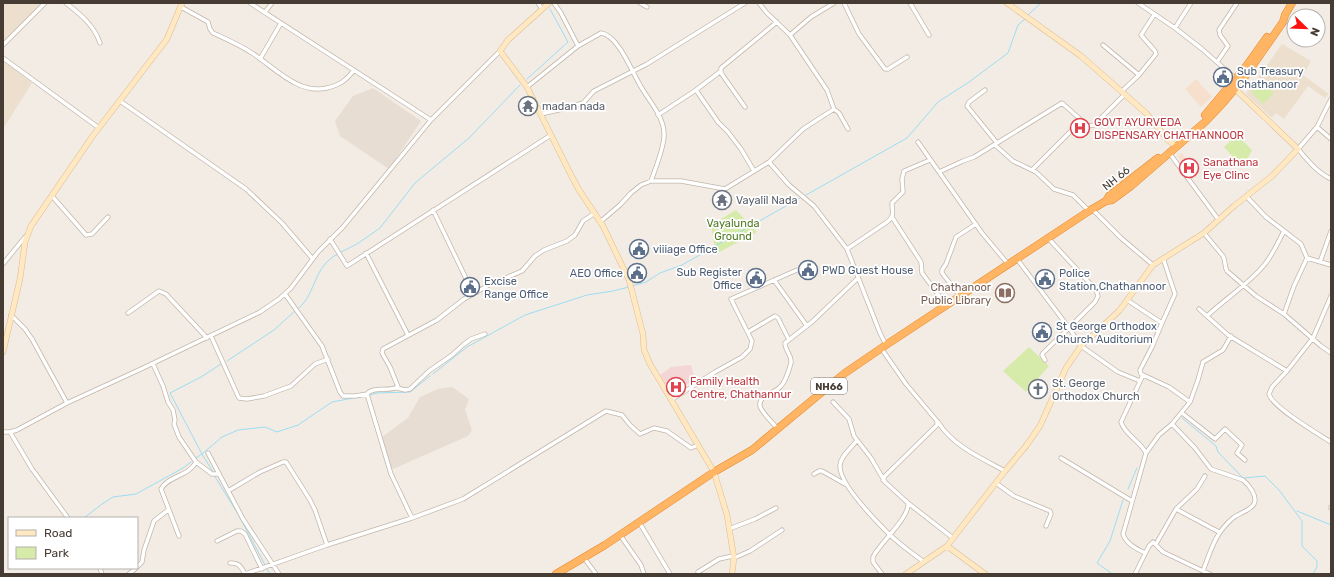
<svg xmlns="http://www.w3.org/2000/svg" width="1334" height="577" viewBox="0 0 1334 577" font-family="Rubik,sans-serif">
<rect width="100%" height="100%" fill="#f3ece4"/>
<path fill="#e7ddd2" d="M373,88l48,33 -32,48 -49,-33 -5,-15 18,-25z
M452,387l17,12 -4,11 7,20 -4,6 -75,33 -2,-2 -9,-30 26,-19 12,-21 18,-8z"/>
<path fill="#f7dfcd" d="M1196,79l16,18 -11,10 -16,-18z
M1182,153l7,11 5,-2 5,8 -8,6 -13,-20z"/>
<path fill="#eddfcd" d="M3,3h40l-40,39z
M1282,44l29,17 -8,14 26,19 -4,4 -17,-12 -24,33 -8,-6 -4,5 -26,-24z
M3,61l29,22 -29,46z"/>
<path fill="#f5d6d6" d="M691,365l4,14 -22,16 -13,-20 11,-8z"/>
<path fill="#d6eaaa" d="M1263,81l11,12 -11,11 -12,-12z
M1237,135l15,15 -9,18 -19,-21z
M736,210l21,22 -41,22 -5,-29z
M1029,347l20,19 -23,26 -23,-21z"/>
<g fill="none" stroke-linecap="round" stroke-linejoin="round">
<path stroke="#9cddf4" stroke-width="1" d="M1028,15l13,-12
M527,79l41,-37 -18,-33
M806,195l101,-57 31,-36 31,-20 39,-29 10,-28 7,-6
M341,252l16,-8 23,-16 35,-45 54,-45 51,-53
M632,286l14,-4 14,-9 22,-8 118,-67
M299,308c18,-16 14,-42 39,-54
M227,361l47,-31 21,-19
M433,374l34,-27 58,-32 62,-20 26,-4 16,-4
M370,395l7,-2 33,-1 20,-16
M1182,418l34,28 2,6 25,26 22,-2 14,14 23,31v25l15,15v6l-4,7
M196,458l6,-4 -32,-61 31,-16 20,-13
M213,472l-11,-18 20,-17 16,-7 27,-3 12,5 21,-7 34,-23 32,-6
M214,475l24,39 27,51
M1128,489l9,-21
M1297,511l34,14
M84,518l18,-14 11,-7 23,-3 47,-26 8,-6
M266,568l4,6
M1111,573l-14,-10 13,-22 13,-41"/>
<g stroke="#c2b6a9" stroke-width="5">
<path id="street" d="M66,3c14,11 28,22 34,40
M250,3l181,117
M538,3l4,6
M554,3l7,10 17,33
M640,3l7,4
M759,3l8,10 23,22
M844,3l15,31 26,35h3l19,-12
M910,3l19,32
M1138,3l37,25 27,21 34,30
M181,7l27,15 2,7 3,4c13,6 27,12 39,20 22,14 46,42 75,35 12,-3 19,-7 27,-18
M265,12l7,-9
M1175,28l16,-25
M3,45l42,-42
M1103,45l36,30
M3,58l96,70
M260,59l21,-36
M1217,62l11,-16 -8,-11 -1,-5 18,-27
M527,87l51,-41 23,-13c17,2 31,39 39,52 8,15 24,31 24,49 1,12 -9,35 -13,47
M696,90l22,32 10,10 13,17 13,22
M985,90l-16,12 -2,4 30,37 65,-40 26,23 6,-1 31,-31
M1122,91l17,-16 17,-21 -1,-3 -14,-16 13,-20
M1331,99l-14,28 -19,22c10,12 19,23 33,30
M120,101l126,88 36,34 30,35
M745,107l-24,-34v-5l56,-46
M834,109l5,4 9,16
M541,114l22,-5 20,-6 11,-12 53,-27 98,-61
M658,115l38,-25 25,-19
M1317,127l14,12
M918,142l64,91 26,31
M995,145l18,16 23,11 18,17 19,6 16,16
M1170,154l48,65
M769,162l20,23 25,21 33,43 33,84 6,12
M1032,170l49,-49
M939,172l24,-11 11,-4 23,-14
M52,196l34,39 6,-1 16,-17
M1246,196l20,21 35,27 6,14 24,7
M1092,209l29,29 32,27
M433,210l40,83
M892,217l29,45 1,11 24,32
M600,222l20,-17 11,-12 10,-8 10,-4h30l44,8 44,-27 34,-33 31,-20 -7,-19 -37,-55 21,-18 23,-14
M1204,233l19,23c3,5 1,10 4,15l29,25 28,18 37,32 10,7
M1048,238l48,52 2,6 -3,6 -26,26 12,18 37,26 22,9
M330,239l17,27 204,-131
M847,249l40,-27c8,-6 5,-10 5,-19l11,-11 -1,-13 2,-8 26,-11
M366,253l42,82
M1017,259l52,69 -26,25 -1,2 3,5
M1320,262l11,-31
M3,264l22,-27
M774,280l33,46
M285,294l37,52 18,46 3,4h12l12,-2
M960,296l-18,-23v-3l4,-6 10,-27 20,-13
M1331,296l-18,42 -26,33 -15,16 -3,7c3,13 49,40 62,48
M1127,300l35,23 -10,24 -12,23 1,4 28,13 21,15 -18,22 23,24 16,21 32,11c6,5 15,16 11,24 -4,7 -15,9 -21,14 -18,15 -22,32 -30,53l7,3
M1199,309l29,26 59,36
M128,313l31,-22 7,3 41,44
M1284,314l10,-28 13,-28
M11,315l14,14 7,10 35,64
M1207,316c19,-18 42,-32 58,-52 8,-10 13,-22 19,-33
M1162,323l13,-29 -12,-36
M748,332l27,-16 3,2 11,22
M211,336l27,60 1,2 8,1 17,-3 27,-10 24,-22 13,-5
M881,348l25,36 31,37v4l-52,51 -2,4
M153,364l10,22 5,16 5,8 2,10 -1,4 5,13 17,25c-7,14 -28,14 -35,27l18,47
M1143,375l-22,47c4,13 19,19 25,31l-23,81c3,10 14,15 22,19
M397,388l8,2 5,-1 19,-18 23,-16 11,-10 8,-6 14,-5
M671,400l44,-28 27,-15 8,-8 2,-8 -21,-42 66,-29
M833,402l16,17 5,17 17,22 14,24 23,21c2,14 -28,40 -35,54v5l9,12
M1190,402l8,-22 5,-18 20,-12 8,-14
M1182,413l33,26 10,-10 17,16 -5,8 8,7
M938,422c15,24 43,36 67,49
M777,428c-4,-5 -16,-16 -17,-22 -2,-11 16,-13 21,-20 5,-5 8,-16 10,-23 1,-8 -6,-12 -6,-20l28,-22 45,-43
M3,432h7l7,-2 50,-27 74,-34 119,-57 19,-13 12,-11 27,-36 25,-25 88,-107 69,-69
M10,432l22,37 36,49
M857,440c-5,8 -16,15 -17,25 -2,18 35,55 48,68 11,11 24,20 36,29
M208,453l35,66 36,55
M1146,453l13,-18 13,-11
M1061,458l71,43
M196,462l16,12h7
M814,474l5,-3h3l23,13
M996,483l18,13 36,15 1,3 -5,12
M228,491l32,-19 23,-10h3l24,38 5,10 12,35
M908,503l45,35
M1331,508v-1
M1176,509l43,23
M412,518l-21,-44 -24,-80c6,-8 22,-2 31,-7l-8,-20 -8,-14 1,-4 54,-29 27,-21 25,-14 33,-14 13,-15 9,-6 23,-9 8,-6 8,-14 12,-8
M639,522l31,52
M729,529l26,-10 21,-11
M620,535l21,30 3,9
M217,541l20,-10h4l4,3 17,35
M1156,544l20,-35 21,-20 8,-13
M584,558l12,16
M734,558l16,-7 32,-21
M230,563c9,-1 11,4 15,11
M137,567l5,-5 2,-12 10,-29 14,-11
M100,568l2,6
M698,572l21,-13 14,-3
M129,574l7,-6
M245,574l82,-29 85,-27 51,-19 143,-88 16,4 8,10 10,9 14,-6 13,3 24,17 7,-3
M1135,574l14,-28 4,-4 10,10 40,19"/>
</g>
<g stroke="#d9bd93" stroke-width="6">
<path id="secondary" d="M549,3l-41,37 -8,11 27,36 44,88 8,15 24,36 26,54 14,54 1,16 6,14 64,108 13,43 7,43 -2,16
M1007,3l74,53 65,57 22,27 9,7
M3,352l17,-73 5,-37 6,-16 61,-89 75,-98 15,-36
M906,574l41,-28
M985,574l-38,-28 58,-75 21,-25 14,-20 26,-58 15,-22 38,-35 34,-46 51,-32 30,-27 38,-30 26,-27 -65,-62"/>
</g>
<g stroke="#e6872b" stroke-width="8">
<path id="highway" d="M1205,115l42,-50 20,-28
M1106,201l3,-5 49,-38
M556,574l49,-29 109,-73 38,-22 93,-77 41,-28 203,-134 17,-10 6,-1 19,-14 74,-64 18,-19 21,-25 39,-56 2,-7 7,-12"/>
</g>
<use href="#street" stroke="#fff" stroke-width="3.5"/>
<use href="#secondary" stroke="#ffe8c2" stroke-width="5"/>
<use href="#highway" stroke="#ffb563" stroke-width="7"/>
</g>
<defs>
<g id="civic-ring" transform="scale(1)"><circle r="9.5" fill="#fff" stroke="#5c6f8a" stroke-width="1.5"/><path d="M-.6-6.5H3V-4.5H.6V-3L4-1V1h2V6H-6V1h2V-1L-.6-3ZM-1.2 2.5V6h2.4V2.5Z" fill="#5c6f8a"/></g>
<g id="temple-ring" transform="scale(1)"><circle r="9.5" fill="#fff" stroke="#6b7280" stroke-width="1.5"/><path d="M0-6L5-2H3V0L6.5 2.5H4V6H1.5V3h-3V6H-4V2.5H-6.5L-3 0V-2H-5Z" fill="#6b7280"/></g>
<g id="hospital-ring" transform="scale(1)"><circle r="9.5" fill="#fff" stroke="#e0444e" stroke-width="1.5"/><path d="M-5-5h3v3.5h4V-5h3V5h-3V1.5h-4V5h-3Z" fill="#e0444e"/></g>
<g id="library-ring" transform="scale(1)"><circle r="9.5" fill="#fff" stroke="#8d6e63" stroke-width="1.5"/><path d="M-6-4Q-3-5.5-.7-3.5V5Q-3 3-6 4ZM6-4Q3-5.5 .7-3.5V5Q3 3 6 4Z" fill="#8d6e63"/></g>
<g id="church-ring" transform="scale(1)"><circle r="9.5" fill="#fff" stroke="#6b7280" stroke-width="1.5"/><path d="M-1.2-6h2.4v3.5h3.3v2.4h-3.3V6h-2.4V-.1h-3.3v-2.4h3.3Z" fill="#6b7280"/></g>
</defs>
<g fill-rule="evenodd">
<use href="#civic-ring" x="1223" y="77"/>
<use href="#temple-ring" x="528" y="106"/>
<use href="#hospital-ring" x="1080" y="128"/>
<use href="#hospital-ring" x="1189" y="168"/>
<use href="#temple-ring" x="722" y="200"/>
<use href="#civic-ring" x="639" y="249"/>
<use href="#civic-ring" x="808" y="270"/>
<use href="#civic-ring" x="637" y="273"/>
<use href="#civic-ring" x="756" y="278"/>
<use href="#civic-ring" x="1045" y="279"/>
<use href="#civic-ring" x="470" y="287"/>
<use href="#library-ring" x="1005" y="293"/>
<use href="#civic-ring" x="1042" y="332"/>
<use href="#hospital-ring" x="676" y="387"/>
<use href="#church-ring" x="1038" y="389"/>
</g>
<g text-anchor="middle" stroke-width="3.5" stroke-linejoin="round" paint-order="stroke">
<rect fill="#fff" stroke="#7e7670" stroke-width="1" x="811" y="378" width="36" height="16" rx="3"/>
<g font-size="10" font-weight="bold" fill="#463c33">
<text x="829" y="390">NH66</text>
</g>
<g font-size="11" fill="#4e5e75" stroke="#fff" text-anchor="start">
<text x="1237" y="75">Sub Treasury<tspan x="1237" dy="13">Chathanoor</tspan></text>
<text x="653" y="253">viiiage Office</text>
<text x="822" y="274">PWD Guest House</text>
<text x="742" y="276" text-anchor="end">Sub Register<tspan x="742" dy="13">Office</tspan></text>
<text x="623" y="277" text-anchor="end">AEO Office</text>
<text x="1059" y="277">Police<tspan x="1059" dy="13">Station,Chathannoor</tspan></text>
<text x="484" y="285">Excise<tspan x="484" dy="13">Range Office</tspan></text>
<text x="1056" y="330">St George Orthodox<tspan x="1056" dy="13">Church Auditorium</tspan></text>
</g>
<g font-size="11" fill="#5b616d" stroke="#fff" text-anchor="start">
<text x="542" y="110">madan nada</text>
<text x="736" y="204">Vayalil Nada</text>
<text x="1052" y="387">St. George<tspan x="1052" dy="13">Orthodox Church</tspan></text>
</g>
<g font-size="11" fill="#be3a42" stroke="#fff" text-anchor="start">
<text x="1094" y="126">GOVT AYURVEDA<tspan x="1094" dy="13">DISPENSARY CHATHANNOOR</tspan></text>
<text x="1203" y="166">Sanathana<tspan x="1203" dy="13">Eye Clinc</tspan></text>
<text x="690" y="385">Family Health<tspan x="690" dy="13">Centre, Chathannur</tspan></text>
</g>
<g font-size="11" fill="#463c33" stroke="#fff">
<text transform="translate(1116 178) rotate(-39)" y="4">NH 66</text>
</g>
<g font-size="11" fill="#517a24" stroke="#fff">
<text x="733" y="227">Vayalunda<tspan x="733" dy="13">Ground</tspan></text>
</g>
<g font-size="11" fill="#785e54" stroke="#fff" text-anchor="end">
<text x="991" y="291">Chathanoor<tspan x="991" dy="13">Public Library</tspan></text>
</g>
</g>
<rect width="1334" height="577" fill="none" stroke="#463c33" stroke-width="8"/>
<rect x="8" y="517" width="130" height="52" fill="#ffffff" stroke="#b5b1ad"/>
<rect x="16" y="530" width="20" height="6" fill="#ffe8c2" stroke="#b5b1ad"/>
<text x="44" y="537" font-size="12" fill="#463c33">Road</text>
<rect x="16" y="547" width="20" height="12" fill="#d6eaaa" stroke="#b5b1ad"/>
<text x="44" y="557" font-size="12" fill="#463c33">Park</text>
<g transform="translate(1306 28) rotate(113)"><circle r="19" fill="#ffffff" stroke="#b5b1ad"/>
<path d="M0-3L7 15L0 10L-7 15Z" fill="#ff110f"/>
<text y="-6" font-size="11" font-weight="bold" text-anchor="middle" fill="#463c33">N</text>
</g>
</svg>
